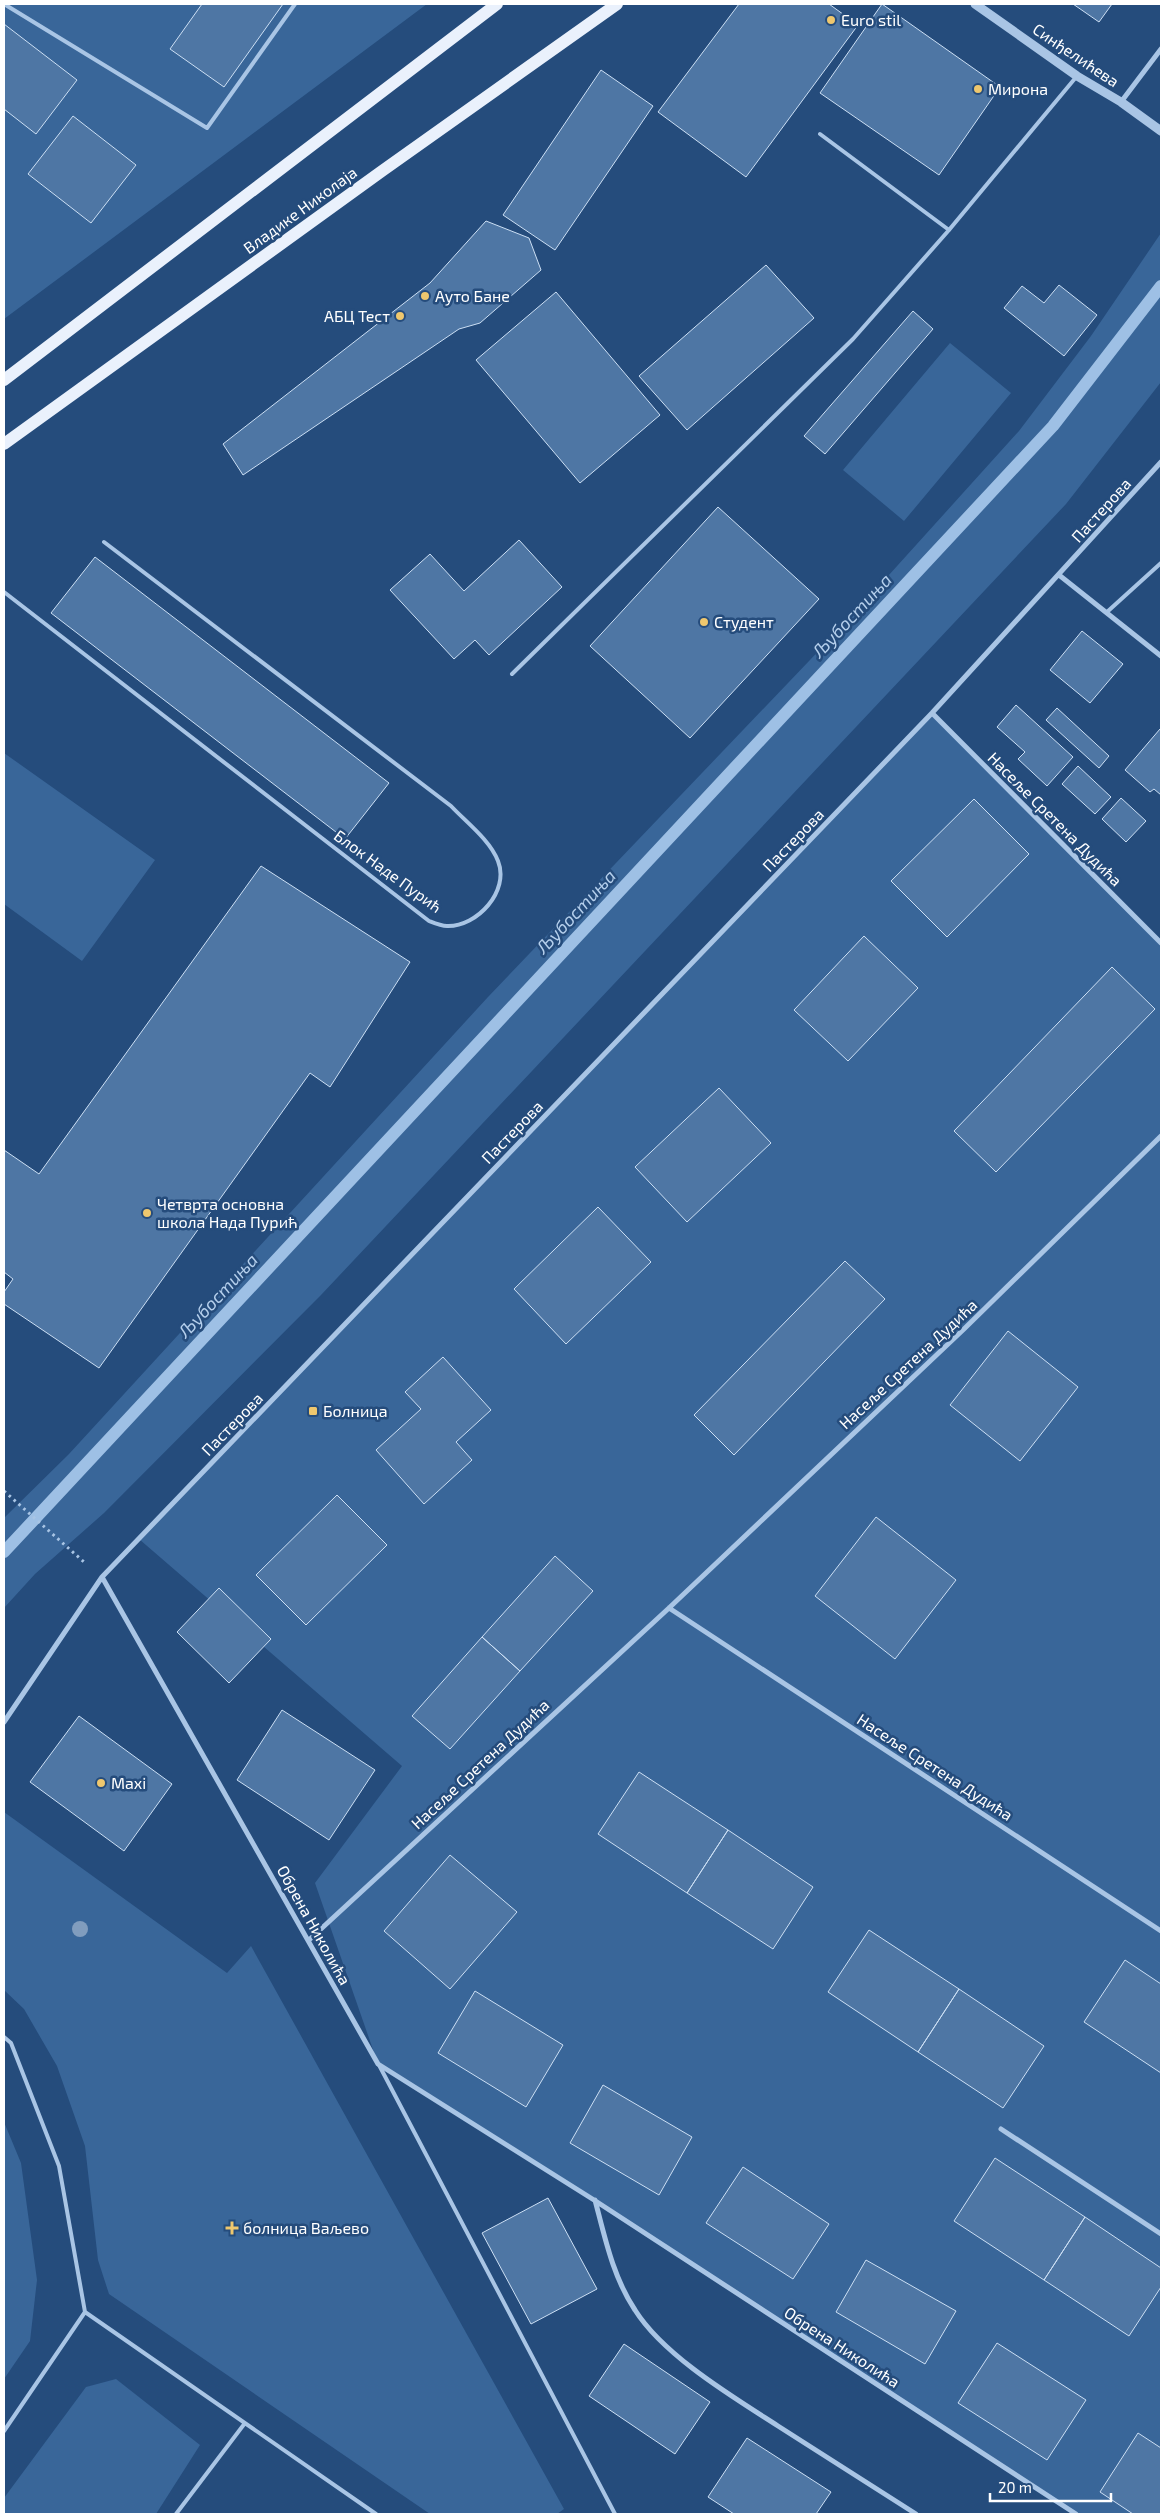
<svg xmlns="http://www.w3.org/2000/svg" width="1165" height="2518" viewBox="0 0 1165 2518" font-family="'Exo 2',sans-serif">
<rect width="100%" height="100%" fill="#254c7c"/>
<path fill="#396699" d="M4,4h423l-423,315z
M1161,233v149l-95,122 -745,791 -217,218 -69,61 -31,34v-90l65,-64 419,-457 363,-380 168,-186 72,-95z
M950,343l61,50 -107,128 -61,-51z
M932,713l229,230v1571h-85l-482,-314 -216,-136 -63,-181 87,-117 -263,-227z
M4,753l151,107 -73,101 -78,-57z
M4,1812l223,161 24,-27 313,563 -7,5h-127l-321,-220 -11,-34 -13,-114 -28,-80 -33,-57 -20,-19z
M4,2122l17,41 16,117 -7,61 -26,38z
M116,2379l84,66 -44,69h-152v-16l82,-111z"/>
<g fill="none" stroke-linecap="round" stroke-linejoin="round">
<path stroke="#9ec0e5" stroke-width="12" d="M4,1552l1049,-1126 108,-140"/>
</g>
<path fill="#4e76a4" stroke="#ccdff4" d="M202,4h81l-59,83 -54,-38z
M739,4h90l29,21 -112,152 -88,-65z
M882,4l118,83 -61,88 -119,-82z
M1073,4h39l-13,18z
M4,24l73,56 -41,54 -32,-25z
M601,70l52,36 -98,144 -52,-35z
M73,116l63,49 -45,58 -63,-49z
M486,221l43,17 12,32 -61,53 -21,6 -216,146 -20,-31 207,-161z
M766,265l48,53 -127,112 -48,-54z
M1059,285l38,30 -33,41 -60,-48 18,-22 22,17z
M556,292l104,123 -80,68 -104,-123z
M913,311l20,18 -108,125 -21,-18z
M718,507l101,92 -129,139 -100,-92z
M519,540l43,47 -73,68 -14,-15 -21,19 -64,-69 40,-36 34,37z
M95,557l294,226 -44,56 -294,-226z
M1082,631l41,33 -33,39 -40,-33z
M1016,705l57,52 -26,29 -29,-27 7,-7 -28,-25z
M1057,708l52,48 -10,12 -53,-48z
M1160,729l1,1v65l-7,-6 -4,3 -25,-22z
M1078,766l33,31 -16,17 -33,-30z
M1121,798l25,23 -20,21 -24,-23z
M974,799l55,55 -82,83 -56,-56z
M261,866l149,96 -80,125 -20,-14 -211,295 -95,-64v-12l9,-13 -9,-7v-122l35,24z
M864,936l54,52 -70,73 -54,-51z
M1112,967l43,42 -159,163 -42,-41z
M719,1088l52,55 -84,79 -52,-55z
M598,1207l53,55 -85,82 -52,-55z
M845,1261l40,38 -151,156 -40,-40z
M1008,1331l70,56 -58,74 -70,-56z
M443,1357l48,53 -35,32 16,18 -48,44 -48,-54 45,-41 -16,-17z
M337,1495l50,50 -81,80 -50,-50z
M876,1517l80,63 -61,79 -80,-63z
M555,1556l38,35 -73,80 -38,-34z
M219,1588l52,51 -42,44 -52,-51z
M482,1637l38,34 -70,78 -38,-33z
M282,1710l93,60 -46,70 -92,-60z
M79,1716l93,68 -48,67 -94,-69z
M639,1772l89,58 -41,63 -89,-59z
M728,1830l85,57 -40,62 -86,-56z
M450,1855l67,57 -67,77 -66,-58z
M869,1930l90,59 -41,63 -90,-60z
M1125,1960l36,24v89l-77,-51z
M959,1989l85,57 -41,62 -85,-56z
M475,1991l88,54 -37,62 -88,-54z
M603,2085l89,52 -33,58 -89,-52z
M995,2158l90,59 -41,63 -90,-59z
M743,2167l86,57 -36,55 -87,-56z
M548,2198l49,91 -66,35 -49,-91z
M1085,2217l76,51v19l-32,49 -85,-56z
M866,2260l90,51 -31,53 -89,-52z
M997,2343l89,57 -39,60 -89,-57z
M624,2344l86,58 -35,52 -86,-58z
M1138,2433l23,15v66h-28l-33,-22z
M747,2438l84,54 -15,22h-82l-26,-17z"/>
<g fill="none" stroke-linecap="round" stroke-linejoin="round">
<path stroke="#a9c5e5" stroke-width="3" stroke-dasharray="2.5 4" stroke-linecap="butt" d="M4,1491l80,71"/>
<path stroke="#a9c5e5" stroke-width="4" d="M4,4l203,124 88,-124
M820,134l129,96
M4,592l425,329c5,2 12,5 18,5 30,1 63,-35 51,-65 -8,-21 -32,-39 -47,-55l-347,-264
M1107,612l54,-49
M512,674l341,-335 96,-109 128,-154
M4,2037l7,6 48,123 26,146 291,202
M379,2065l236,449
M4,2431l81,-119
M176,2514l69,-91"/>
<path stroke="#a9c5e5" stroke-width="5" d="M1121,102l40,-53
M1059,575l102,81
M932,713l229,230
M102,1577l276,487 216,136 482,314
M669,1608l492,323
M4,1722l98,-145 830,-864 229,-251
M309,1940l360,-332 295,-279 197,-193
M1001,2129l160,105
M595,2200c10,38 18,77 40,110 29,46 98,87 143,116 46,29 92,59 138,88"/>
<path stroke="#a9c5e5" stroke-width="9" d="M975,4l102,72 44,26 40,29"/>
<path stroke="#eaf1fc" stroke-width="12" d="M4,380l493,-376
M4,444l378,-273 235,-167"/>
</g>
<circle fill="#819dbe" cx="80" cy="1929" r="8"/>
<g fill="#eec76e" stroke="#254c7c" stroke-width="2">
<circle cx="831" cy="20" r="5"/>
<circle cx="978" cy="89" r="5"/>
<circle cx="425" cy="296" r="5"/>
<circle cx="400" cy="316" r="5"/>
<circle cx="704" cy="622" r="5"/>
<circle cx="147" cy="1213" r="5"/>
<rect x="308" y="1406" width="10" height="10" rx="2.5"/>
<circle cx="101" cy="1783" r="5"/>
<path d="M229.5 2220.5h5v5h5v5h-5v5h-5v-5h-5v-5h5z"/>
</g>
<g text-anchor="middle" stroke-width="5" stroke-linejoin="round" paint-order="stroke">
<g font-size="16" fill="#fff" stroke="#254c7c" text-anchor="start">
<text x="841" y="26">Euro stil</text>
<text x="988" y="95">Мирона</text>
<text x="435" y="302">Ауто Бане</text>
<text x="390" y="322" text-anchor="end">АБЦ Тест</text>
<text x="714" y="628">Студент</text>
<text x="157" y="1210">Четврта основна<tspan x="157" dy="18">школа Нада Пурић</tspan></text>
<text x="323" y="1417">Болница</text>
<text x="111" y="1789">Maxi</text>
<text x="243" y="2234">болница Ваљево</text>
</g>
<g font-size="16" fill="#fff" stroke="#254c7c">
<text transform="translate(1076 55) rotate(34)" y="6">Синђелићева</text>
<text transform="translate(300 210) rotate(-36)" y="6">Владике Николаја</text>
<text transform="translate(1101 510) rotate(-48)" y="6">Пастерова</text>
<text transform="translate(1055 819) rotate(45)" y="6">Насеље Сретена Дудића</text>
<text transform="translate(793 840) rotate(-46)" y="6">Пастерова</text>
<text transform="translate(388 871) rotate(36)" y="6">Блок Наде Пурић</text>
<text transform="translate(512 1132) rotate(-46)" y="6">Пастерова</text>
<text transform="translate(908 1364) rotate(-43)" y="6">Насеље Сретена Дудића</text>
<text transform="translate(232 1424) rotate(-46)" y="6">Пастерова</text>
<text transform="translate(480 1764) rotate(-43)" y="6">Насеље Сретена Дудића</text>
<text transform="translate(935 1767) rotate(33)" y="6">Насеље Сретена Дудића</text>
<text transform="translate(314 1925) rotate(61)" y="6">Обрена Николића</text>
<text transform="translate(842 2347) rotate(33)" y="6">Обрена Николића</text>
</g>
<g font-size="18" font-style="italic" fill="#b5cfec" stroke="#254c7c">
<text transform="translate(852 616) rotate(-47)" y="6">Љубостиња</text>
<text transform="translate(576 912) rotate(-47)" y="6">Љубостиња</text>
<text transform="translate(218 1296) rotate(-47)" y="6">Љубостиња</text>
</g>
</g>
<rect width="1165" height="2518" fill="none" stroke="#ffffff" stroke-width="10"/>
<path d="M990 2493v8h121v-8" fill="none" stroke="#ffffff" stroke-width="2.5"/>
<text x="998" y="2493" font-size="15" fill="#ffffff" stroke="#254c7c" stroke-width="4" paint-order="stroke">20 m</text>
</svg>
